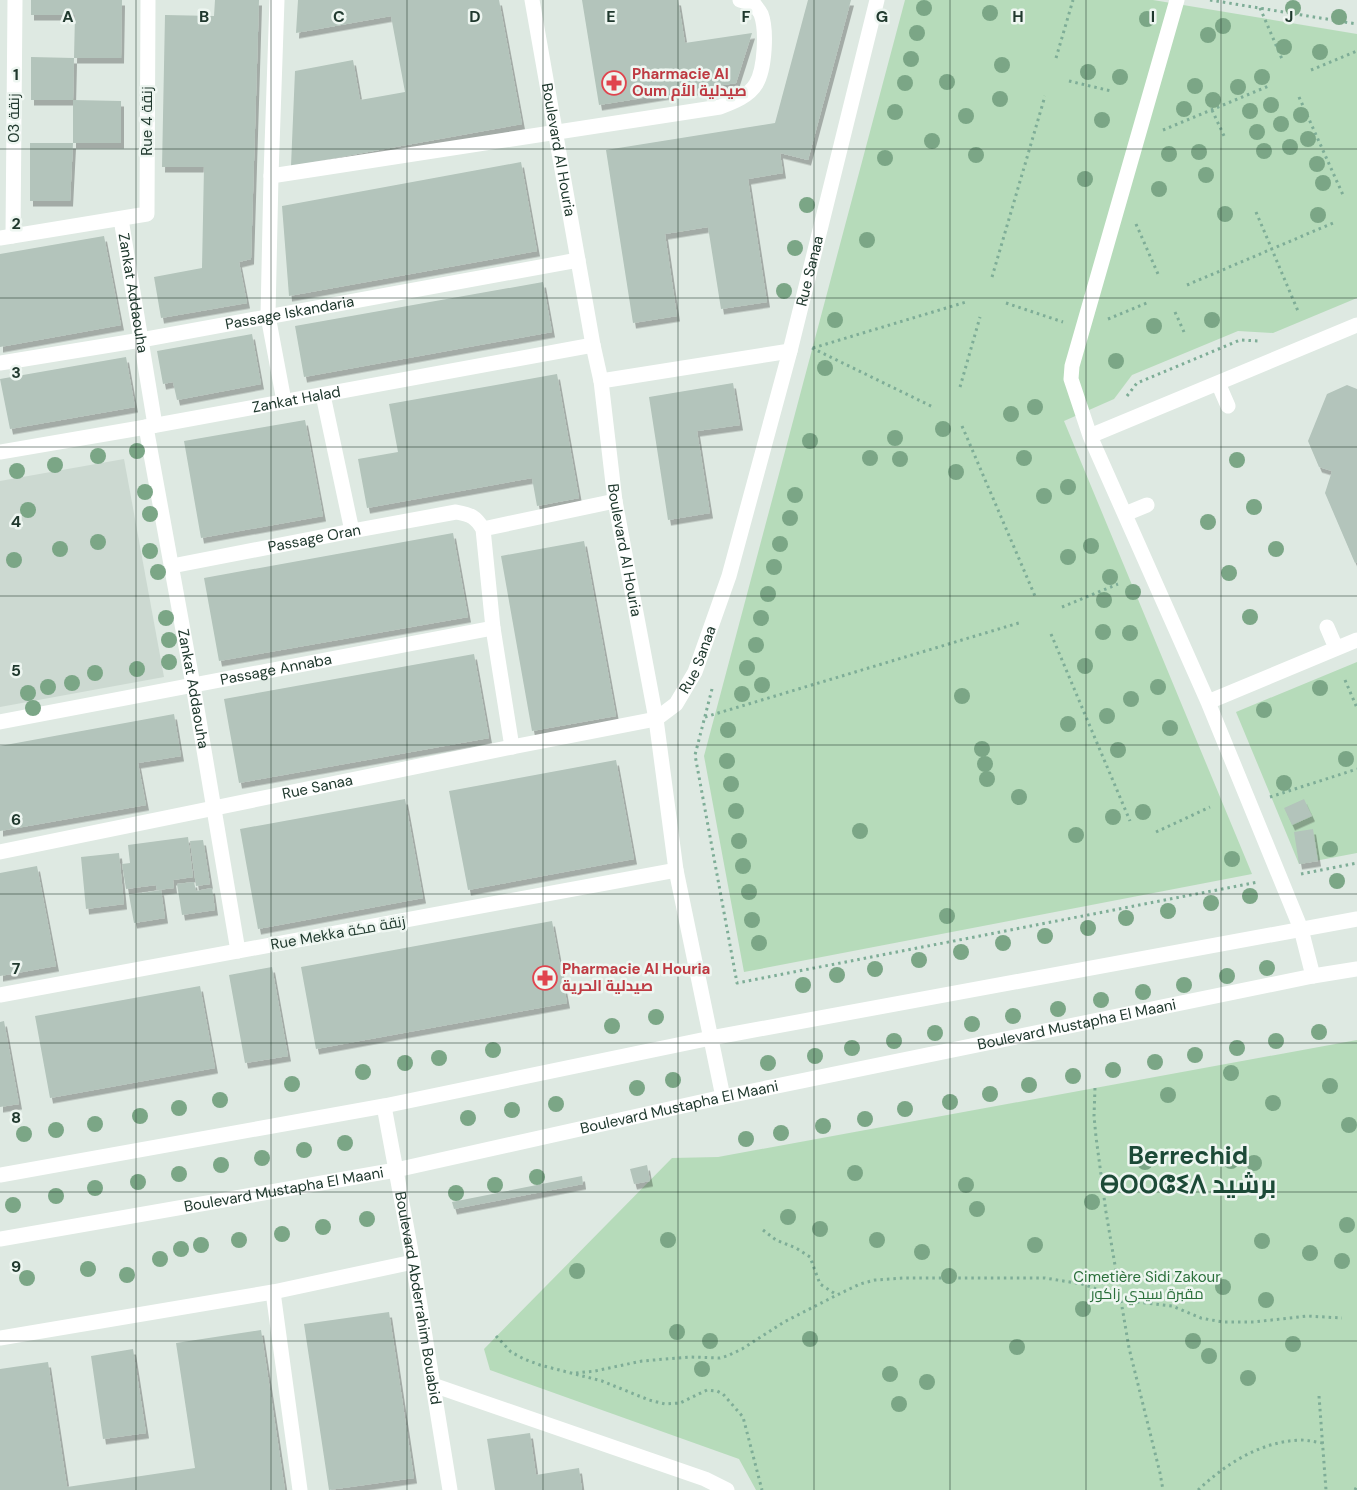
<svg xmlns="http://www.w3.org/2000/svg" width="1357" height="1490" viewBox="0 0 1357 1490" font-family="'DM Sans',Cairo,'Noto Sans Tifinagh',sans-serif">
<defs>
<filter id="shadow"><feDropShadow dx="3" dy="5.5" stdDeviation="0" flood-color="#0004"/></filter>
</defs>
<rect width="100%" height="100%" fill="#dee9e2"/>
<path fill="#ccd9d1" d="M124,459l40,218 -164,30v-226z"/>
<path fill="#b6dbba" d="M905,0h248l204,34v264l-84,35 -35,-2 -106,44 -18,24 -50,22 188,453 -508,98 -40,-216z
M1357,662v191l-58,11 -63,-152z
M1357,1040v450h-601l-17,-31 -249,-89 -6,-21 188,-191 46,-1z"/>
<path fill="#b3c4bb" filter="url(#shadow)" d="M31,0h91l-1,58h-47l1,-43h-44z
M215,0h44l-8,259 -12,3 8,41 -86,15 -7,-41 48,-9 2,-101h-42l3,-152 49,1z
M298,0h201l23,124 -231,42 4,-95 58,-11 7,40 45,-8 -14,-76 -95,17z
M582,0h96l7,43 67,-10 -16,50 -137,22z
M808,0h43l-43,160 -28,-7 3,20 -35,6 19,123 -46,7 -13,-82 -43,7 12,82 -44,7 -27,-173 169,-27z
M31,57l43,1 -1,42h-42z
M73,100l48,1v42h-48z
M30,143h43l-3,58h-40z
M521,162l16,89 -248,45 -7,-90z
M104,236l17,89 -121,22v-93z
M543,282l9,50 -248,45 -9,-51z
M252,334l9,50 -84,16 -4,-18 -10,2 -6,-33z
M126,357l9,50 -125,22 -10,-50z
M557,374l22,124 -42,8 -5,-28 -165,30 -9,-49 40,-7 -9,-48z
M733,383l7,42 -43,6 13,82 -42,7 -19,-123z
M1347,385l10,4v173l-2,1 -30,-70 7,-22 -13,-4 -11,-26 19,-47z
M305,420l18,96 -122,22 -17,-97z
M453,533l15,84 -249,44 -15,-83z
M584,541l32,175 -84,15 -31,-175z
M474,654l15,84 -250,45 -15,-84z
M174,714l7,42 -43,7 8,42 -146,26v-85z
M616,760l18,99 -166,31 -19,-99z
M405,799l18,99 -165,31 -18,-100z
M1304,799l8,17 -20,9 -8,-17z
M1313,829l5,32 -19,3 -5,-32z
M188,837l5,40 -20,3 1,8 -17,2 -1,-5 -30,4 -4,-25 8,-1 -2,-18z
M203,840l7,44 -14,2 -6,-45z
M119,853l5,51 -38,5 -5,-52z
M37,866l19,100 -56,10v-103z
M194,882l2,9 16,-3 3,22 -33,5 -5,-31z
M161,890l4,28 -31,5 -5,-28z
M552,921l15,82 -251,46 -15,-82z
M272,967l16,89 -43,7 -16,-88z
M200,986l15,82 -165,30 -15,-82z
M4,1021l15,83 -19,3v-85z
M647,1165l3,16 -16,3 -4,-15z
M582,1176l1,8 -129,25 -2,-7z
M389,1312l25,166 -85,12 -25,-166z
M261,1330l24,160h-285v-121l48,-7 19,125 128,-19 -19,-125z
M133,1349l13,84 -43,6 -12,-83z
M530,1433l6,42 43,-7 3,22h-87l-8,-51z"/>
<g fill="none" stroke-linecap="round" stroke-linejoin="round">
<path stroke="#7ead97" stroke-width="3" stroke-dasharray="2.5 4" stroke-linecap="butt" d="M1210,0l147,24
M1260,8l22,51
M1056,58l17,-58
M1311,70l46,-19
M1069,81l42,10
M1299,97l44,98
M1212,110l13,28
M1163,130l108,-45
M1256,212l42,99
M1136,224l22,50
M992,277l53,-181
M1187,285l146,-62
M1006,303l57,19
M1175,312l9,20
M1108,319l41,-17
M812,348l121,59
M813,348l153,-46
M960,387l20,-70
M1127,396l10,-13 103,-43 18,1
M962,426l73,170
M1062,607l56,-23
M1051,634l79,187
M1345,680l12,28
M712,689l-17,66 42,228 521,-101
M705,717l317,-95
M1270,797l87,-28
M1156,832l54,-25
M1301,874l56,-11
M1095,1088l-1,28 2,21 10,75 23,136 31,125 3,17
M763,1230l13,10 20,8 14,9 10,27 17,11
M496,1336l15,16 13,7 16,6 62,16 47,19 16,4 15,-1 27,-13 10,1 6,3 20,23 19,73
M576,1373l19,-2 47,-10 48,-4 30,1 7,-2 15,-7 42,-27 53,-27 23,-11 15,-4 29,-2h141l37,6 38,13 18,5 34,4 29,12 21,4h32l53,-6 35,2
M1319,1396l7,94
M1198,1490c29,-27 62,-48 102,-50 8,0 15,2 23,3
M1355,1490l2,-4"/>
<path stroke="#fff" stroke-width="15" d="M1177,0l-105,366 -1,13 19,57 118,266 93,227 12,47
M1218,383l10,23
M1090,436l267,-111
M1125,514l22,-9
M1327,627l9,21
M1208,702l149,-62"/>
<path stroke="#fff" stroke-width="15" d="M323,395l29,136"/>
<g stroke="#fff" stroke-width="15">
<path d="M277,0l-6,176 -3,140 16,85"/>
<path d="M271,176l449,-69c13,-5 29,-11 36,-23 9,-15 11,-54 5,-70 -2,-4 -5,-7 -7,-10l-14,-4"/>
<path id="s1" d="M121,219l34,206"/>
<path d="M13,236l2,-236"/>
<path d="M0,238l147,-24 1,-214"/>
<path id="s2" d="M0,363l141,-23 437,-80"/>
<path d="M601,381l189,-30"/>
<path id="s3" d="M146,427l47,258 45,266"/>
<path id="s4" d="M0,452l146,-25 447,-82"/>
<path d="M483,529l132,-28"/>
<path id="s5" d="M172,566l180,-35 104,-19c15,3 19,4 27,17l10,99 19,119"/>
<path id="s6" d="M0,722l493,-94"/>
<path id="s7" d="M0,852l512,-105 144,-28 20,-15 19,-32 34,-96 61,-225 87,-351"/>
<path d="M0,995l676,-125"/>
<path d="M273,1292l27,198"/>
<path d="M0,1338l273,-46 140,-30"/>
<path d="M433,1385l272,94 22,11"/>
</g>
<g stroke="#fff" stroke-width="15">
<path id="s8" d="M532,0l61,345 8,36 14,120 41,218 20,151 47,227"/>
<path id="s9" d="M384,1106l29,156 37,228"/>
<path d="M0,1175l384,-69 327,-68 646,-119"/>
<path id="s10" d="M0,1239l396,-69 327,-73 590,-121 44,-7"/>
</g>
</g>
<g fill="#7ba686">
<circle cx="924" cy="8" r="8"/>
<circle cx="1293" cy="8" r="8"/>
<circle cx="990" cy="13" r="8"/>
<circle cx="1339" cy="17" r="8"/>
<circle cx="1147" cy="19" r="8"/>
<circle cx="1223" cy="26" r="8"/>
<circle cx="917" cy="33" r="8"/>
<circle cx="1208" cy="35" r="8"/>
<circle cx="1284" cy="47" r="8"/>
<circle cx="1320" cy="52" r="8"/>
<circle cx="911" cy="59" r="8"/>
<circle cx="1002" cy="65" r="8"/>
<circle cx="1088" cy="72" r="8"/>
<circle cx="1120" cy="77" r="8"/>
<circle cx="1262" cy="77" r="8"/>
<circle cx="947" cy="82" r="8"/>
<circle cx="905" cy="83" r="8"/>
<circle cx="1195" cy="86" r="8"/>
<circle cx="1238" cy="87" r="8"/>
<circle cx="1000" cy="99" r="8"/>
<circle cx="1213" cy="100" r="8"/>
<circle cx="1271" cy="105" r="8"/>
<circle cx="1184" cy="109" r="8"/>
<circle cx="1250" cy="111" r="8"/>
<circle cx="895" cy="112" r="8"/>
<circle cx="1301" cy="115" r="8"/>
<circle cx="966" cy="116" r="8"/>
<circle cx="1102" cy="120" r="8"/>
<circle cx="1281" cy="124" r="8"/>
<circle cx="1257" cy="132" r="8"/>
<circle cx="1308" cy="139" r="8"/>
<circle cx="932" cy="141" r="8"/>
<circle cx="1290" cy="147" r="8"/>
<circle cx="1264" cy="151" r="8"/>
<circle cx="1199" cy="152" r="8"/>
<circle cx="1169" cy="154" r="8"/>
<circle cx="976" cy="155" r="8"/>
<circle cx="885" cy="158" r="8"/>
<circle cx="1317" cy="164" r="8"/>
<circle cx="1206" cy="175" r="8"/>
<circle cx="1085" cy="179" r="8"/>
<circle cx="1323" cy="183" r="8"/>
<circle cx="1159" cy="189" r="8"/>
<circle cx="807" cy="205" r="8"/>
<circle cx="1225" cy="214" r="8"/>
<circle cx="1318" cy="215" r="8"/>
<circle cx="867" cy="240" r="8"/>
<circle cx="795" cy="248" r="8"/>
<circle cx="784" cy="291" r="8"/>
<circle cx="835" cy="320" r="8"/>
<circle cx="1212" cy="320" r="8"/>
<circle cx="1154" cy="326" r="8"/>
<circle cx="1116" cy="361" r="8"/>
<circle cx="825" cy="368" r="8"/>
<circle cx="1035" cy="407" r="8"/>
<circle cx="1011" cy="414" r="8"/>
<circle cx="943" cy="429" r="8"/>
<circle cx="895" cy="438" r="8"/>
<circle cx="810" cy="441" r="8"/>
<circle cx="137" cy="451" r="8"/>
<circle cx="98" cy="456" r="8"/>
<circle cx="870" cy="458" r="8"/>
<circle cx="1024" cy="458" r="8"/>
<circle cx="900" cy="459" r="8"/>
<circle cx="1237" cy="460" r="8"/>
<circle cx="55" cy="465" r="8"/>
<circle cx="17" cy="471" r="8"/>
<circle cx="956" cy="472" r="8"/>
<circle cx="1068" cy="487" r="8"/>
<circle cx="145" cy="492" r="8"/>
<circle cx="795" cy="495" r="8"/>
<circle cx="1044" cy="496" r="8"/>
<circle cx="1254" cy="507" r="8"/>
<circle cx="28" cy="510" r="8"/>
<circle cx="150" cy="514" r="8"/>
<circle cx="790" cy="518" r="8"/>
<circle cx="1208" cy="522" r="8"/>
<circle cx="98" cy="542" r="8"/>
<circle cx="780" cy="544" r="8"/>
<circle cx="1091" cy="546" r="8"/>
<circle cx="60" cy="549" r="8"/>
<circle cx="1276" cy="549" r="8"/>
<circle cx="150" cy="551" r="8"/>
<circle cx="1068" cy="557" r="8"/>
<circle cx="14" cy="560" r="8"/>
<circle cx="774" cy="567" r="8"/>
<circle cx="158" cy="572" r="8"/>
<circle cx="1229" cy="573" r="8"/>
<circle cx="1110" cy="577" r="8"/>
<circle cx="1133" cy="592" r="8"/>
<circle cx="768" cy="594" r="8"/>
<circle cx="1104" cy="600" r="8"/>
<circle cx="1250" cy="617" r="8"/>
<circle cx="166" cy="618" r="8"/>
<circle cx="761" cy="618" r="8"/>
<circle cx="1103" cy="632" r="8"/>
<circle cx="1130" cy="633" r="8"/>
<circle cx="169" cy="640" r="8"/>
<circle cx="756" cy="645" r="8"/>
<circle cx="169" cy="662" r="8"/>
<circle cx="1085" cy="666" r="8"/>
<circle cx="747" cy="668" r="8"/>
<circle cx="137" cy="669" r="8"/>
<circle cx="95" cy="673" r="8"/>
<circle cx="72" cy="683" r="8"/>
<circle cx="762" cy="685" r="8"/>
<circle cx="48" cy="687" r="8"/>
<circle cx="1158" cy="687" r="8"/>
<circle cx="1320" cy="688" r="8"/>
<circle cx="28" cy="693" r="8"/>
<circle cx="742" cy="694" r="8"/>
<circle cx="962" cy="696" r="8"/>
<circle cx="1131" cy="699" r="8"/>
<circle cx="33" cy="708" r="8"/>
<circle cx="1264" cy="710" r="8"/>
<circle cx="1107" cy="716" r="8"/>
<circle cx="1068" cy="724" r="8"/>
<circle cx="1170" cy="728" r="8"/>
<circle cx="728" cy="730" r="8"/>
<circle cx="982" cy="749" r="8"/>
<circle cx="1118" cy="750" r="8"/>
<circle cx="1346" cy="759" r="8"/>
<circle cx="727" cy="761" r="8"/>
<circle cx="985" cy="764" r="8"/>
<circle cx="987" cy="779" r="8"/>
<circle cx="1284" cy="783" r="8"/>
<circle cx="731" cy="784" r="8"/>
<circle cx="1019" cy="797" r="8"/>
<circle cx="736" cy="811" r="8"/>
<circle cx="1143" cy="812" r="8"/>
<circle cx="1113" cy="817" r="8"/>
<circle cx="860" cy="831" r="8"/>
<circle cx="1076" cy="835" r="8"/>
<circle cx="739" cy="841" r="8"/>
<circle cx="1330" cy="849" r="8"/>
<circle cx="1232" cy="859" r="8"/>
<circle cx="743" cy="866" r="8"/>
<circle cx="1337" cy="881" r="8"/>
<circle cx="749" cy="892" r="8"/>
<circle cx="1250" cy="896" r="8"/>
<circle cx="1211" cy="903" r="8"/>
<circle cx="1168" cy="911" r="8"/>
<circle cx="947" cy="916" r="8"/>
<circle cx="1126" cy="918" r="8"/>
<circle cx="752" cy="920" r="8"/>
<circle cx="1088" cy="928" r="8"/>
<circle cx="1045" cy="936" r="8"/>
<circle cx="759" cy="943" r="8"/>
<circle cx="1003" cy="943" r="8"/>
<circle cx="961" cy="952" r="8"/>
<circle cx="919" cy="960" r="8"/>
<circle cx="1267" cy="968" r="8"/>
<circle cx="875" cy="969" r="8"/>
<circle cx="837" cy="975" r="8"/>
<circle cx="1227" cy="976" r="8"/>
<circle cx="803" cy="985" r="8"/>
<circle cx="1184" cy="985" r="8"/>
<circle cx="1143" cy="992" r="8"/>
<circle cx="1101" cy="1000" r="8"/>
<circle cx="1058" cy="1009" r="8"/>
<circle cx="1013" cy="1016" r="8"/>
<circle cx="656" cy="1017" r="8"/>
<circle cx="972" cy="1024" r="8"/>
<circle cx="612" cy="1026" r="8"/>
<circle cx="1319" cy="1032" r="8"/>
<circle cx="935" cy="1033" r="8"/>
<circle cx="894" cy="1041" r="8"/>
<circle cx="1276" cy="1041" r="8"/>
<circle cx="852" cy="1048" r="8"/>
<circle cx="1237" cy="1048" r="8"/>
<circle cx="493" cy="1050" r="8"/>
<circle cx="1195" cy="1055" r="8"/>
<circle cx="815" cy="1056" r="8"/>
<circle cx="439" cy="1058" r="8"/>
<circle cx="1155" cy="1062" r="8"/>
<circle cx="405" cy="1063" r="8"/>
<circle cx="768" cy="1063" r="8"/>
<circle cx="1113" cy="1070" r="8"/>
<circle cx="363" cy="1072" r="8"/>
<circle cx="1231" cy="1073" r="8"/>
<circle cx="1073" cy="1076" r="8"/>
<circle cx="673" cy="1080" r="8"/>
<circle cx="292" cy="1084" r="8"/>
<circle cx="1029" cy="1085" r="8"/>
<circle cx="1330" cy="1086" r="8"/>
<circle cx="637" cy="1088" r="8"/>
<circle cx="990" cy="1094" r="8"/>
<circle cx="1168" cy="1095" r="8"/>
<circle cx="220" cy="1100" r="8"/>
<circle cx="950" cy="1102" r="8"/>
<circle cx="1273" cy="1103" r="8"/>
<circle cx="556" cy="1104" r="8"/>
<circle cx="179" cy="1108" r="8"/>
<circle cx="905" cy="1109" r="8"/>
<circle cx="512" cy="1110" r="8"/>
<circle cx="140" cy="1116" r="8"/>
<circle cx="468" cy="1118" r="8"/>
<circle cx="865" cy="1119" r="8"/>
<circle cx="95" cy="1124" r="8"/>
<circle cx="1349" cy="1125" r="8"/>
<circle cx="823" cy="1126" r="8"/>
<circle cx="56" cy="1130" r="8"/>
<circle cx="781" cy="1133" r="8"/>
<circle cx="24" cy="1134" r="8"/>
<circle cx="746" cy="1139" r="8"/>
<circle cx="345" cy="1143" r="8"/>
<circle cx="304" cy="1150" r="8"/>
<circle cx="262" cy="1158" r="8"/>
<circle cx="1231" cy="1161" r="8"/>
<circle cx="1145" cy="1162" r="8"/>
<circle cx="1254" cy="1163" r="8"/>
<circle cx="221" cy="1165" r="8"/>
<circle cx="855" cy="1173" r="8"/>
<circle cx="179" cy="1174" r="8"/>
<circle cx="537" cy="1177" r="8"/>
<circle cx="138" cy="1182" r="8"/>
<circle cx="495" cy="1185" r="8"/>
<circle cx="966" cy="1185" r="8"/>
<circle cx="95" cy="1188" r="8"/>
<circle cx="456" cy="1193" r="8"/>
<circle cx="56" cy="1196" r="8"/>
<circle cx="1092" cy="1202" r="8"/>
<circle cx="13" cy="1205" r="8"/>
<circle cx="977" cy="1209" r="8"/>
<circle cx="788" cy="1217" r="8"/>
<circle cx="367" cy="1219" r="8"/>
<circle cx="1347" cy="1225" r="8"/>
<circle cx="323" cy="1227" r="8"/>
<circle cx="820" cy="1229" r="8"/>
<circle cx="282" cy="1234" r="8"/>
<circle cx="239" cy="1240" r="8"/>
<circle cx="668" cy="1240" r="8"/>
<circle cx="877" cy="1240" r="8"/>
<circle cx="1262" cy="1241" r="8"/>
<circle cx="201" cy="1245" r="8"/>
<circle cx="1035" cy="1245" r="8"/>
<circle cx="181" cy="1249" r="8"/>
<circle cx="922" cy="1252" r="8"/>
<circle cx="1310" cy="1253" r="8"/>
<circle cx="160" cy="1259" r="8"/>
<circle cx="1342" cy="1261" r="8"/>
<circle cx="88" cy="1269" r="8"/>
<circle cx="577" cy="1271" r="8"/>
<circle cx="127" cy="1275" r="8"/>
<circle cx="949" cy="1276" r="8"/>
<circle cx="27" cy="1278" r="8"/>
<circle cx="1223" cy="1287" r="8"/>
<circle cx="1266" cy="1300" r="8"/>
<circle cx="1083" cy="1309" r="8"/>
<circle cx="677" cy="1332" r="8"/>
<circle cx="810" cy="1339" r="8"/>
<circle cx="710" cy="1341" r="8"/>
<circle cx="1193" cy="1341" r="8"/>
<circle cx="1293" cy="1344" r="8"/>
<circle cx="1017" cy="1347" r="8"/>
<circle cx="1209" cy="1356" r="8"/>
<circle cx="702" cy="1369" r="8"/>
<circle cx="890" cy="1374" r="8"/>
<circle cx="1248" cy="1378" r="8"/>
<circle cx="927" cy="1382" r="8"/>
<circle cx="899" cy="1404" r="8"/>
</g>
<path fill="none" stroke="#20392e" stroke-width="1" stroke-opacity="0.55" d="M136,0v1490M271,0v1490M407,0v1490M543,0v1490M678,0v1490M814,0v1490M950,0v1490M1086,0v1490M1221,0v1490M0,149h1357M0,298h1357M0,447h1357M0,596h1357M0,745h1357M0,894h1357M0,1043h1357M0,1192h1357M0,1341h1357"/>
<defs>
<g id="pharmacy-ring" transform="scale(1.25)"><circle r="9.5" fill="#eef6f1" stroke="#e0444e" stroke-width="1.5"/><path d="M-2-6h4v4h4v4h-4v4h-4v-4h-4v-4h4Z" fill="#e0444e"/></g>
</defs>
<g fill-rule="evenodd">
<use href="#pharmacy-ring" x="614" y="83"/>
<use href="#pharmacy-ring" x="545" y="978"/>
</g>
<g text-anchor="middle" stroke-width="5" stroke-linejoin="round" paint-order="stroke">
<g font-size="15" font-weight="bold" fill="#be3a42" stroke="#eef6f1" text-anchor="start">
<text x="632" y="79">Pharmacie Al<tspan x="632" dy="17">Oum صيدلية الأم</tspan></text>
<text x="562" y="974">Pharmacie Al Houria<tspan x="562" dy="17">صيدلية الحرية</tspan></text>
</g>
<g font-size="15" fill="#20392e" stroke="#eef6f1">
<text transform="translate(14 118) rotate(-90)" y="5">زنقة 03</text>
<text transform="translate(147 121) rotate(-90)" y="5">Rue 4 زنقة</text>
<text dy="5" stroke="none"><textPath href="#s8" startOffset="152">Boulevard Al Houria</textPath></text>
<text dy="5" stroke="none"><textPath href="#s7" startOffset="1149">Rue Sanaa</textPath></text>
<text dy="5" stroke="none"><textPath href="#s1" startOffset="75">Zankat Addaouha</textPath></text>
<text dy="5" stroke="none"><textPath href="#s2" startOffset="294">Passage Iskandaria</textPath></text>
<text dy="5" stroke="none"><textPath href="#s4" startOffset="301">Zankat Halad</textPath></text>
<text dy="5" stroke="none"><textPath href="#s5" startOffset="145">Passage Oran</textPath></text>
<text dy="5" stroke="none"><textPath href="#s8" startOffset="558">Boulevard Al Houria</textPath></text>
<text dy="5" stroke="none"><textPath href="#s7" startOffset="744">Rue Sanaa</textPath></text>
<text dy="5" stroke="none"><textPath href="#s6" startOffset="281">Passage Annaba</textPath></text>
<text dy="5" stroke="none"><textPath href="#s3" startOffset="266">Zankat Addaouha</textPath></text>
<text dy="5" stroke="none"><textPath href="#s7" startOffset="324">Rue Sanaa</textPath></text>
<text transform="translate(338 933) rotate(-10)" y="5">Rue Mekka زنقة مكة</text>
<text dy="5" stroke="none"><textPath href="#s10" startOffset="1098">Boulevard Mustapha El Maani</textPath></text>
<text dy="5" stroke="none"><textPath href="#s10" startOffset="692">Boulevard Mustapha El Maani</textPath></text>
<text dy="5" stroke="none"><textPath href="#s10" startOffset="288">Boulevard Mustapha El Maani</textPath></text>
<text dy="5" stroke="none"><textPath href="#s9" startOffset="195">Boulevard Abderrahim Bouabid</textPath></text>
</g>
<g font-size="15" fill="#2a6f3a" stroke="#eef6f1">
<text x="1147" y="1282">Cimetière Sidi Zakour<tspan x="1147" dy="17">مقبرة سيدي زاكور</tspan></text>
</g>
<g font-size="25" font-weight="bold" fill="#1c4a37" stroke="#eef6f1">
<text x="1188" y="1164">Berrechid<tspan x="1188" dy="29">ⴱⵔⵔⵛⵉⴷ برشيد</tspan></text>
</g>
</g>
<g font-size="16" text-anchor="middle" font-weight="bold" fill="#20392e" stroke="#eef6f1" stroke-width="5" stroke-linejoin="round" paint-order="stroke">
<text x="68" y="22">A</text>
<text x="204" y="22">B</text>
<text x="339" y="22">C</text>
<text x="475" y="22">D</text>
<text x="611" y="22">E</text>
<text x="746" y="22">F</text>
<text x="882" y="22">G</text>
<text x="1018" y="22">H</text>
<text x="1153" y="22">I</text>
<text x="1289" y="22">J</text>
<text x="16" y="80">1</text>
<text x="16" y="229">2</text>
<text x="16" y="378">3</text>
<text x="16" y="527">4</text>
<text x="16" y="676">5</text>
<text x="16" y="825">6</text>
<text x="16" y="974">7</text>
<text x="16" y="1123">8</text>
<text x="16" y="1272">9</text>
</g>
</svg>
